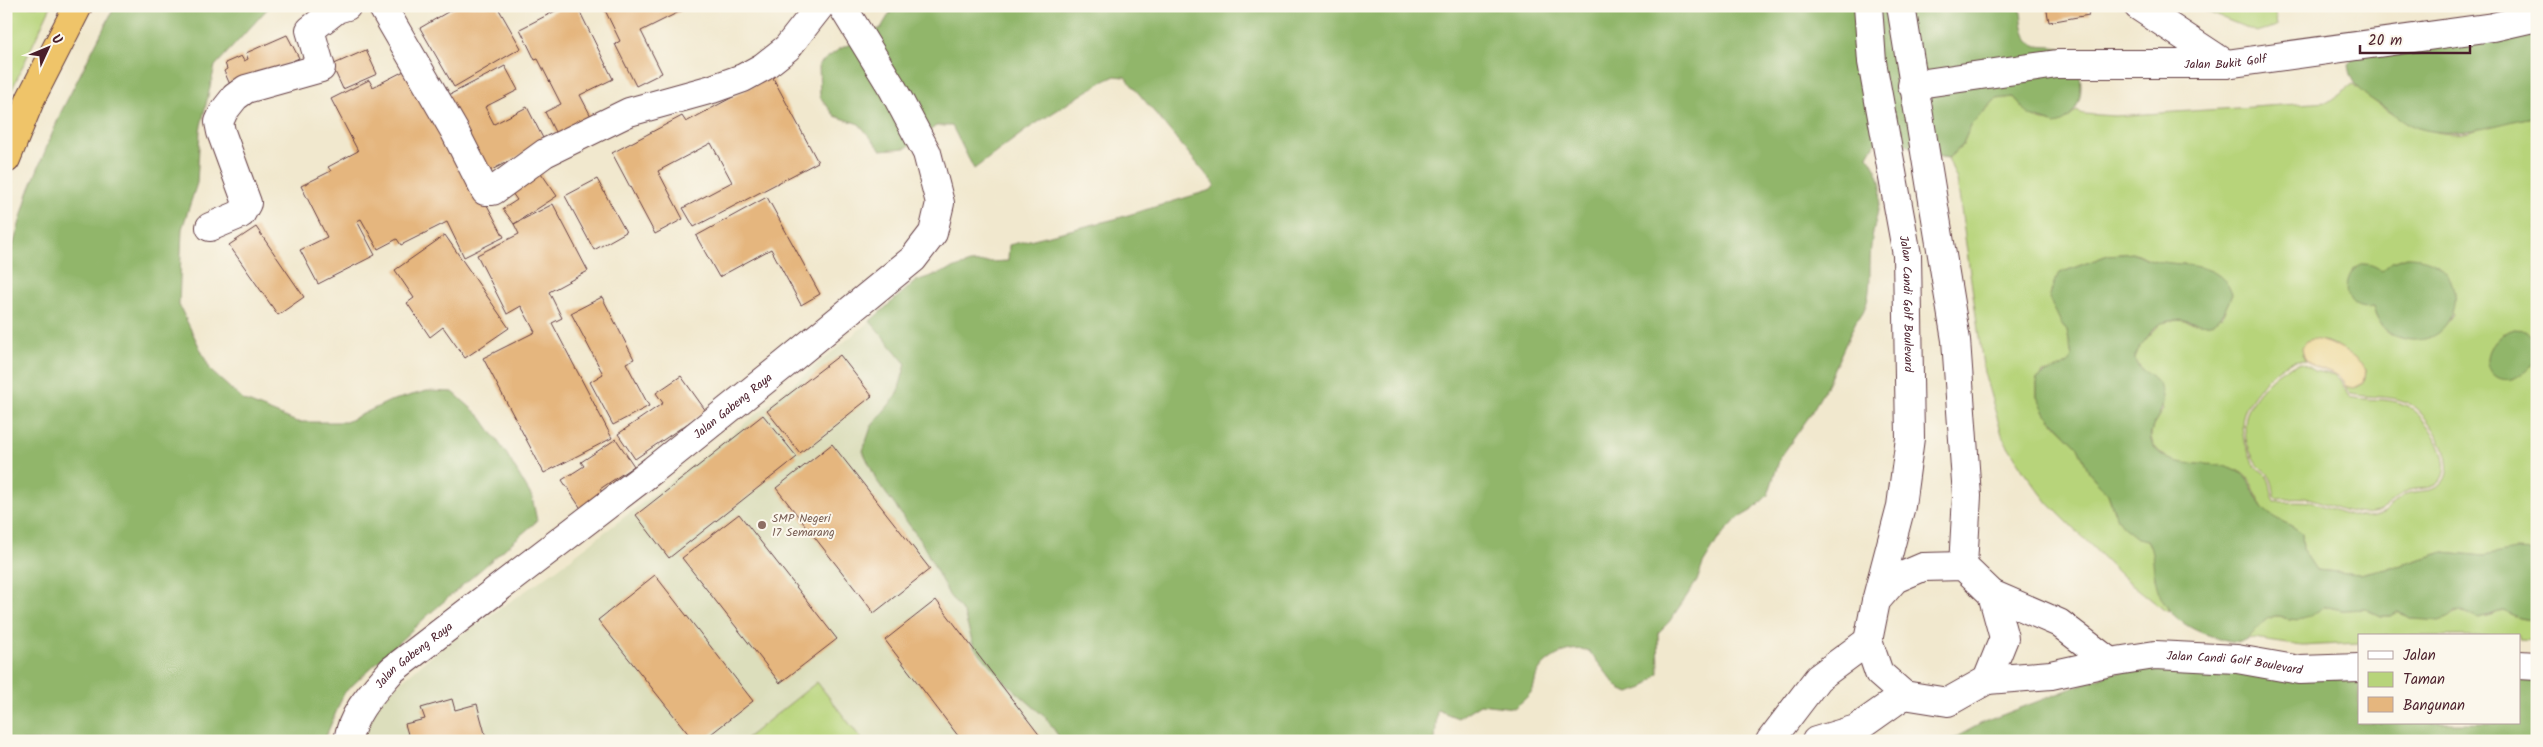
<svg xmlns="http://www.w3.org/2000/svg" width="2543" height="747" viewBox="0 0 2543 747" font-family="Kalam,sans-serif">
<rect width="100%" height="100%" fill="#fbf7ec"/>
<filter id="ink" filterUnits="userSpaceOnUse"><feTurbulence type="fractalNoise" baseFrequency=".02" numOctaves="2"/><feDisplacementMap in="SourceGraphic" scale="10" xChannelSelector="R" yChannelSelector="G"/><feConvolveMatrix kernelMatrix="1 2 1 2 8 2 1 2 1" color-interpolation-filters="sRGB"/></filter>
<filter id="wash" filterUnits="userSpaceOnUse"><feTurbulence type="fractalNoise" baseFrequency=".0096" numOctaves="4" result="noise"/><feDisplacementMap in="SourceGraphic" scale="20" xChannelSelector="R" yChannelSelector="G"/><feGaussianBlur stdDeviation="1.12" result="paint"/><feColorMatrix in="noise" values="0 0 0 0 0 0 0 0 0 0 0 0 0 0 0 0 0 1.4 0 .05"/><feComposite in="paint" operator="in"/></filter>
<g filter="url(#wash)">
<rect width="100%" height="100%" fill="#f1e8ce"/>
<path fill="#dcdebc" d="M870,321l36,43 -9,31 -26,32 -8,24 14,30 44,60 28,54 15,19 10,33 4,6 24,26 44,39 16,23h-703l-3,-21 74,-63 127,-88 180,-139z"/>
<path fill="#b7d47a" stroke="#807a52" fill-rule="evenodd" d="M6,6h45l-45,96z
M2193,6h81l3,20 -20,6z
M2353,84c31,27 74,58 117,48 10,-3 19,-7 29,-9 13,-3 26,-4 38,-7v227l-2,-5 -31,-5 -6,7 29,29 10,-11v193l-31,1 -22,4 -40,-4 -43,13 -42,9 -43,-4 -13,-20 -1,-16c-10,-11 -25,-12 -36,-22 -10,-11 -11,-30 -24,-39 -17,-12 -45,-7 -65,-10 -6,-2 -11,-6 -16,-10 -17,-13 -9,-29 2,-43l-11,-31 -7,-5 -10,-15 1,-9 25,-27 17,-3 17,3 27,-6 10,-23 -48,-30 -25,-1 -24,-10 -27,2 -48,18 1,50 6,7 5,27 -4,7 -7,5 -18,4 -6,6v18l14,23 27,27 12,27 18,20 6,18 23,25 10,3 6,12 2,26 14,34 -5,-2 -41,-33 -74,-73 -24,-31 -22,-35 -19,-65 -27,-193 -9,-22 14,-12 9,-21 25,-26 18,-2c15,16 21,29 46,23 8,-2 11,-3 16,-9l8,3 31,2 213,-14zM2406,257l47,58c-20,33 -71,34 -80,-8 7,-28 3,-40 33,-50zM2323,341c11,1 36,20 43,29l-2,13 -7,4 -12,-1 5,8c18,4 39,1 56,8 21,9 56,62 35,82 -11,10 -23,5 -35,10 -12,6 -17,19 -31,22 -23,5 -45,-10 -66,-14 -12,-2 -23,0 -34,0 -5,-8 -3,-19 -8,-26 -3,-4 -8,-6 -12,-10 -4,-6 -6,-14 -9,-21 -11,-29 3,-48 23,-68 10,-9 23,-20 37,-16l-4,-7z
M2301,363l13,8 21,4 5,5 9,17c17,4 40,0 56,8 20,9 51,56 35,76 -10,11 -24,5 -35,11 -12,6 -18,19 -32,21 -22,4 -42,-9 -62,-14 -12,-3 -23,0 -35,0 -3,-7 -2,-15 -6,-22 -3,-6 -9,-8 -13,-13 -18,-27 -16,-55 6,-77 12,-12 21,-20 38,-24z
M2324,606l18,4 24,-1 15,7h9l7,-4 17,7 34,-1c13,-14 23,2 39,-2 6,-1 10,-4 16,-5l17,7 17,3v20l-18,-1v-4h-160v7l-57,3 -55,-8c9,-6 14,-17 24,-21 8,-3 12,2 19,2 11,0 26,-6 34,-13z
M817,682l46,59h-120z"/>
<path fill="#91b66a" stroke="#6e6a4a" d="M115,6h155l-55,60 -15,64 -3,53 -15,46 -3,76 32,66 32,29 54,22h49l44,-21 37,-10 26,1 28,25 25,36 26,44 5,24 -110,95 -83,77 -20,48h-318v-470l22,-78 33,-81z
M894,6h1126c2,10 2,26 8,34 9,12 28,2 39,12 21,19 19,65 -11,72l-26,-8 -16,-19 -18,2 -25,26 -9,21 -14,12c-22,-2 -47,-15 -66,-27l-14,25c6,9 13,21 13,33 -1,19 -8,38 -10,57 -3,25 4,57 -15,75l-31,68 -17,29 -28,40 -12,37 -14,14 -17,10 -20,22 -14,23 -6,17 -28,41 -11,11 1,40 -15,15 -15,5 -8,-3 -6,-6 -26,-33c-17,-6 -40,5 -50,20 -4,5 -4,13 -6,18 -4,8 -13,14 -19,19l-34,-4 -22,14 -21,-8 -2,31h-373l-16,-23 -44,-39 -28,-32 -10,-33 -15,-19 -28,-54 -44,-60 -14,-30 8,-24 26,-32 9,-31 -36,-43 46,-40 54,-18 38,-2 1,-16 106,-26 96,-29 4,-5 -90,-108 -10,-1 -15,7 -71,45 -55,41 -22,-43h-16l-30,22 -25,2 -22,-26 -24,-8 -15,-19 -1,-33 19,-14 43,-22z
M2537,28v88l-4,1c-38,7 -76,23 -115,11 -13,-4 -25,-15 -36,-22 -18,-11 -32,-20 -34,-42l9,-9z
M2135,253c30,19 83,0 97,41 -20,52 -32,17 -70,29 -8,2 -14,15 -20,21 -20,21 8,27 17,41 16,28 -21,42 -4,63 18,23 50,12 75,19 25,9 21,31 37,45 11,10 25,11 35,22l1,16 13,20 43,4 42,-9 43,-13 40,4 30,-6 23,1v70l-17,-3 -17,-7 -25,7 -16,-7 -8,1 -6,6 -9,3 -25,-2 -17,-7 -7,4h-9l-15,-7 -24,1 -18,-4c-10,9 -20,16 -34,13 -8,-1 -11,-5 -19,-2 -13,5 -17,22 -32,25 -11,2 -23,-5 -34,-8 -27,-10 -46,-28 -50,-57 -3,-14 -1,-25 -8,-37l-10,-2 -15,-12 -5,-7 -9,-25 -18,-20 -12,-27 -32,-33 -9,-17v-18c11,-11 27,-7 35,-22l-5,-27 -6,-7 -12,-25 6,-18 5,-7 48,-18z
M2406,257c76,-1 54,102 -7,80 -13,-5 -23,-16 -26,-30 -43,9 -27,-65 9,-36l10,-9z
M2513,329l12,1 10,8 2,20c-2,5 -6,8 -10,12 -32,30 -62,-18 -14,-41z
M2156,667l203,12v44h160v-47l18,1v64h-588l35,-19 128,-49z"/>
<path fill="#eeda9e" stroke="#9c7c64" d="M2313,339c19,3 41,15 53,31l-2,13 -10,5 -9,-2c-7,-23 -42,-9 -43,-39l5,-6z"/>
<g id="blocks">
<path fill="#e5b67e" d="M458,6h39l24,42 -67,39 -34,-59z
M565,6h12l36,73 -33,16 13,25 -35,18 -13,-26 16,-8 -23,-45 -3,1 -15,-31z
M603,6h88l-50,25 21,42 -26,13 -21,-42 5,-3z
M2046,6h41l2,9 -40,7z
M287,35l12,23 -67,31 -8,-18 3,-2 -2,-6 16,-7 3,5 4,-2 -2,-6z
M366,50l11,24 -34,15 -11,-24z
M505,66l13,24 -33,17 9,17 33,-17 18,35 -61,32 -39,-77z
M408,69l71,121 25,47 -40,20 -17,-35 -46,23 -4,-6 -19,10 -17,-30 -4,2 18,34 -57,29 -18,-34 27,-13 -26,-51 30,-15 -3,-4 30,-16 -27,-52 38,-19 4,7z
M772,76l46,86 -124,65 -11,-19 49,-26 -21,-39 -53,28 25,48 -28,15 -43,-81 70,-37 4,6z
M539,170l18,26 -43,28 -11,-15 14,-9 -7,-10z
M597,179l29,53 -32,18 -29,-54z
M767,197l53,97 -19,11 -30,-56 -52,28 -23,-41z
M553,204l35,67 -39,21 13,26 -10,5 60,115 -68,35 -61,-115 52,-26 -14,-26 -14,8 -30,-59 42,-21 -5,-10z
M256,227l48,70 -26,18 -49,-70z
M445,235l64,93 -44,30 -22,-31 -13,10 -23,-34 7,-5 -19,-28z
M602,297l32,62 -8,4 23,43 -36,19 -23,-43 13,-8 -32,-61z
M840,355l32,41 -72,57 -33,-42z
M681,376l25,35 -71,48 -17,-25 45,-31 -7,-10z
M763,415l34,42 -128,101 -33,-43z
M616,439l18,27 -34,23 4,6 -22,15 -20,-30 22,-14 -3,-4z
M832,444l98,125 -56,44 -98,-125z
M739,514l98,125 -57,44 -98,-125z
M655,575l98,126 -51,40h-8l-96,-121z
M936,600l108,141h-82l-77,-101z
M452,699l3,11 22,-6 10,37h-77l-5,-17 20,-5 -4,-11z"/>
</g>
</g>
<g filter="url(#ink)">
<use href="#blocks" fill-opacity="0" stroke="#633d43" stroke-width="1"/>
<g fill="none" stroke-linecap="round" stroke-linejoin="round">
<g stroke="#633d43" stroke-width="30">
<g id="minor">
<path d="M382,6l72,124 31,61h8l52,-38 84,-41 83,-23 31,-11 20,-11 24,-19 33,-42"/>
<path id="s1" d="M1868,6l4,56 35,193 3,183 -9,68 -25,95"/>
<path d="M1901,6l55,334 11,156 -4,70"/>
<path d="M2138,6l88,58"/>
<path id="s2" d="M1912,85l145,-21h169l267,-37 44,-10"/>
<path d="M210,227l31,-13 6,-11 -26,-71 -2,-10 5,-11 11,-14 11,-8 75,-21 -11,-38 27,-21 10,-3"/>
<path d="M1963,566l29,28 12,44 -17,42 -39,22 -44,-7 -25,-22 -11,-32 8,-40 19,-22 28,-12z"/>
<path d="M1992,594l67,29 51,39"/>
<path d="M2519,665l18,1"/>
<path id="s3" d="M1987,680l64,-5 59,-13 45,-7 82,4 63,11 59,-2"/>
<path id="s4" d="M348,741c4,-29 26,-50 44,-71l261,-200 132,-106 128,-105 20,-26 7,-30 -13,-50 -34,-64 -51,-83"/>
<path d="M1770,741l48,-63 50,-37"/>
<path d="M1816,741l40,-12 48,-34"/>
</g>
</g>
<g stroke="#633d43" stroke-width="30">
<path id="highway" d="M6,159l25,-61 47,-92"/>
</g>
<use href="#minor" stroke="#fff" stroke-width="28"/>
<use href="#highway" stroke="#efc469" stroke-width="28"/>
</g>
</g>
<circle fill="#8d6e63" stroke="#fbf7ec" stroke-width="2" cx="762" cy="525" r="5"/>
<g text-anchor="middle" stroke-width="4" stroke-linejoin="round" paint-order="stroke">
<g font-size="12" fill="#4a1f2b" stroke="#fbf7ec">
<text dy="4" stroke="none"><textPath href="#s2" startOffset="315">Jalan Bukit Golf</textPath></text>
<text dy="4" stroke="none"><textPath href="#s1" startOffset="301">Jalan Candi Golf Boulevard</textPath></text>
<text dy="4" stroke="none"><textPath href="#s4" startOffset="516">Jalan Gabeng Raya</textPath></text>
<text dy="4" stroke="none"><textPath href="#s4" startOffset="111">Jalan Gabeng Raya</textPath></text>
<text dy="4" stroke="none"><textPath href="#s3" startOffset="250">Jalan Candi Golf Boulevard</textPath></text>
</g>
<g font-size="12" fill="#785e54" stroke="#fbf7ec" text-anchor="start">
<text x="772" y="522">SMP Negeri<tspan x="772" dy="14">17 Semarang</tspan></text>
</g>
</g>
<rect width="2543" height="747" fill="none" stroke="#fbf7ec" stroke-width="25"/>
<rect x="2358" y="634" width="162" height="90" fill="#fbf7ec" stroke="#b4a19f"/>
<rect x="2368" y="651" width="25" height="8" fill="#ffffff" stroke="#b4a19f"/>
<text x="2403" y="660" font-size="15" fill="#4a1f2b">Jalan</text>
<rect x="2368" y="672" width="25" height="15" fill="#b7d47a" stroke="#b4a19f"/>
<text x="2403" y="684" font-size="15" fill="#4a1f2b">Taman</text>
<rect x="2368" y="697" width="25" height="15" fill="#e5b67e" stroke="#b4a19f"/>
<text x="2403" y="710" font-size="15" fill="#4a1f2b">Bangunan</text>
<g transform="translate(48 48) rotate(46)" stroke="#fbf7ec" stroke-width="4" paint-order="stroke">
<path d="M0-4L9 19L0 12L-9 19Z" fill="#4a1f2b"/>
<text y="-8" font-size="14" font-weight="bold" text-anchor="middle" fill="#4a1f2b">U</text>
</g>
<path d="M2360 45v8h110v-8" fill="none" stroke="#4a1f2b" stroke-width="2.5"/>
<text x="2368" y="45" font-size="15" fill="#4a1f2b" stroke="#fbf7ec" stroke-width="4" paint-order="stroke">20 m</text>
</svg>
